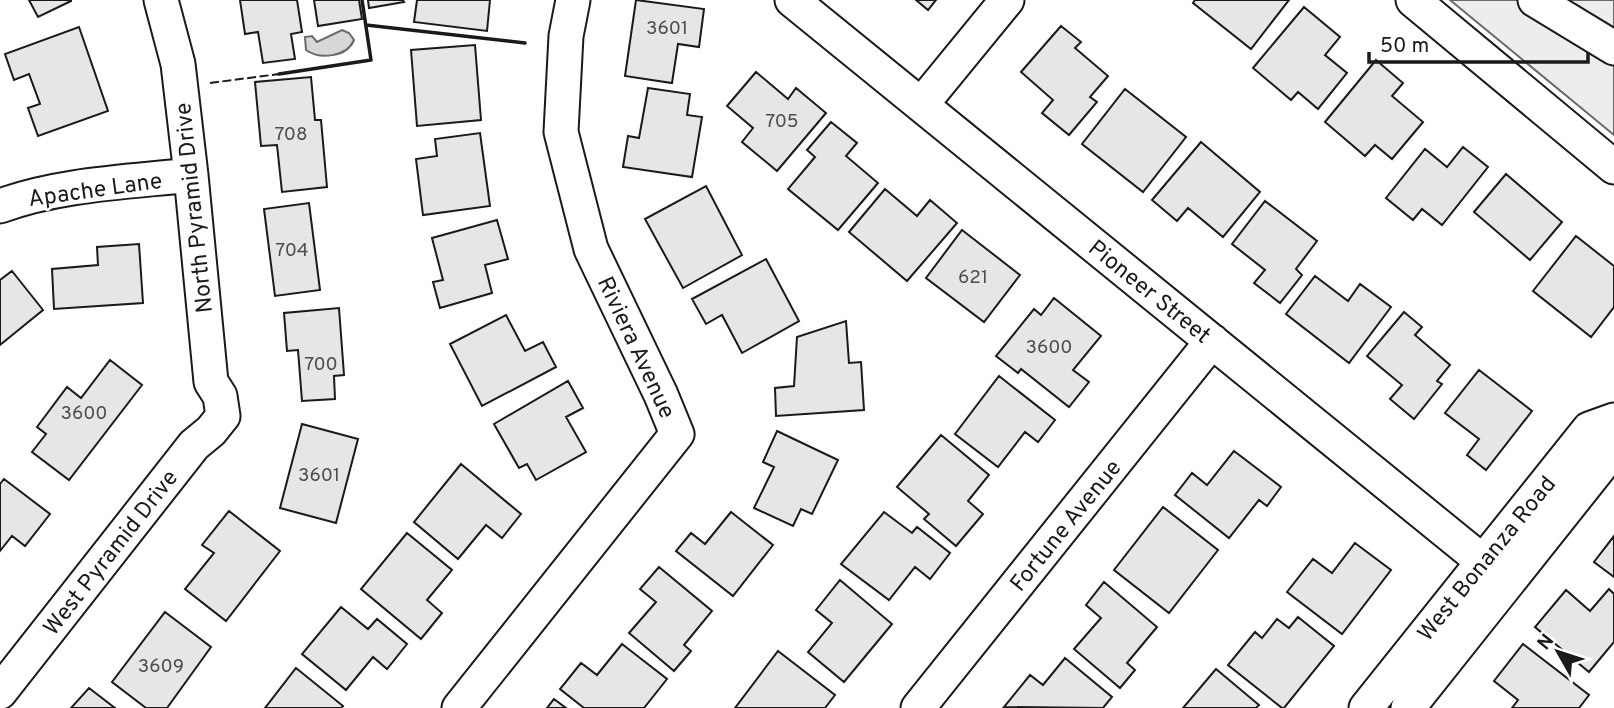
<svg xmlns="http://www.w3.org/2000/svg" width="1614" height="708" viewBox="0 0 1614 708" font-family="Overpass,sans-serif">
<rect width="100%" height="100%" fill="#fff"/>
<path fill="#ededed" stroke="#6a6a6a" stroke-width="2" d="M1450,0h164v135z"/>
<path fill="#d7d7d7" stroke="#6a6a6a" stroke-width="2" d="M342,30l7,3 5,7c-7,17 -34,20 -48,10l-1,-13 7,-1 5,6z"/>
<path fill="#e6e6e6" stroke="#1a1a1a" stroke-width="2" d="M29,0h42v1l-33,16z
M240,0h57l5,32 -11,2 4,25 -32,4 -5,-31 -13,2z
M314,0h45l3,19 -44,7z
M368,0h35l1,2 -35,6z
M417,0h73l-3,31 -73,-9z
M636,0l68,9 -5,38 -21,-3 -6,39 -47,-7z
M916,0h20l-8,10z
M1195,0h94l-38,49 -58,-46z
M1304,7l36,30 -15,18 22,18 -29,36 -20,-17 -7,8 -38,-32z
M1061,26l20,16 -6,6 33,28 -18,21 7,5 -28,33 -27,-22 11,-13 -32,-28z
M79,27l29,84 -70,25 -10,-28 12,-4 -11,-30 -15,6 -9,-26z
M475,45l6,75 -64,6 -6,-76z
M1376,60l27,23 -11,13 31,26 -31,37 -17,-14 -10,11 -40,-34z
M756,72l32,27 8,-11 30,25 -49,58 -35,-29 11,-14 -26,-22z
M311,77l4,43h6l6,67 -45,5 -5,-47 -16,1 -6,-64z
M648,88l42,6 -3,21 15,2 -10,60 -69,-10 5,-31 11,2z
M1125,89l61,48 -43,55 -61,-48z
M831,122l26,21 -11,13 32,27 -40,47 -50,-41 27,-32 -8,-7z
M480,133l10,73 -67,9 -7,-56 21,-3 -2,-17z
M1201,142l59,50 -37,45 -35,-29 -11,13 -25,-21z
M1463,147l25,20 -46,58 -20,-16 -9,11 -27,-22 39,-49 22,18z
M1506,174l56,48 -32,38 -56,-48z
M706,186l36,69 -59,33 -38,-69z
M885,189l32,27 13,-16 27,23 -50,58 -58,-49z
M1265,201l52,40 -21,28 6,6 -22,28 -26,-20 11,-13 -33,-26z
M309,203l11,87 -45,6 -11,-87z
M497,220l11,39 -23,6 7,28 -52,15 -7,-26 10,-2 -11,-42z
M962,230l58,45 -36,47 -58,-44z
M1576,236l38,30v41l-23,30 -58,-46z
M139,244l4,59 -89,6 -2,-40 46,-4 -1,-18z
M766,259l33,62 -57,32 -20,-38 -16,9 -14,-25z
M12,271l31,39 -43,35v-65z
M1315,276l33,25 12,-17 31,23 -42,56 -63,-49z
M1054,298l47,38 -28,34 16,12 -20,25 -48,-38 -3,4 -22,-17 38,-47 7,6z
M339,308l5,67 -10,1 1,23 -33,2 -4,-51 -11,1 -3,-38z
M1404,312l18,15 -7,8 35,30 -13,16 5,3 -28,35 -24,-20 12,-14 -35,-29z
M506,315l19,36 18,-9 13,25 -74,39 -32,-62z
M846,321l3,42 12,-1 3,48 -88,6 -1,-28 19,-2 3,-49z
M110,360l32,25 -73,95 -37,-28 14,-18 -9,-7 30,-40 14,11z
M1479,370l53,41 -46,59 -19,-15 12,-16 -34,-26z
M999,376l56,44 -17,22 -13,-10 -27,35 -43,-33z
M568,381l15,27 -17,9 20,35 -50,28 -9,-16 -8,4 -25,-44z
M302,424l56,15 -22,84 -56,-15z
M777,431l61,29 -26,54 -11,-5 -8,17 -39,-18 20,-41 -11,-5z
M941,435l48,40 -21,26 15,13 -27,32 -32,-27 5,-5 -32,-27z
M1234,451l47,36 -14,19 -8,-6 -30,38 -54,-43 17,-22 15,12z
M461,464l60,50 -19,24 -16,-13 -28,34 -44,-37z
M4,479l46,35 -25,32 -13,-10 -12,15v-67z
M1163,507l55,43 -49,63 -55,-43z
M229,511l51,40 -54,70 -41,-32 29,-36 -12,-8z
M731,512l42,33 -40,51 -57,-45 15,-18 14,11z
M884,512l28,21 5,-6 33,26 -20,26 -15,-12 -26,33 -48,-36z
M407,533l45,37 -25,30 15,13 -21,26 -60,-50z
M1614,536v41l-20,-15z
M1355,543l36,27 -49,64 -55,-42 26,-33 19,14z
M659,567l53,44 -28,34 7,6 -17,20 -45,-38 27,-31 -16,-13z
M840,580l52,44 -48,58 -36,-30 24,-29 -16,-13z
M1104,582l53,45 -30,36 8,7 -15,18 -46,-39 27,-31 -15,-13z
M1609,589l5,5v48l-25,30 -54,-45 31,-37 24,21z
M341,607l27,22 9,-10 30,25 -20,25 -14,-12 -27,33 -44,-36z
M165,612l46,35 -44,61h-21l-34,-26z
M1298,617l36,29 -50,62h-2l-54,-43 27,-33 7,6 15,-19 12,9z
M622,644l45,35 -23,29h-60l-24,-19 21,-26 16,12z
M1523,644l66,51 -10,13h-67l6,-8 -24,-19z
M778,651l57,44 -10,13h-90z
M1065,658l47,39 -9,11 -99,-1 26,-32 13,10z
M296,668l47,38 -2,2h-76z
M1216,669l43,36 -3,3h-73z
M89,688l26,20h-44z
M554,699l12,9h-19z"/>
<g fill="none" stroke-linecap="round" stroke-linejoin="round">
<g stroke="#1a1a1a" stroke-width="37">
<path id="minor" d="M792,0l716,582
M1413,0l201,167
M1535,0l79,48
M921,105l86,-105
M0,206c60,-22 128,-24 191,-31
M0,692l194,-247 17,-14 12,-15 -3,-20 -9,-14 -20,-207 -13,-111 -17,-64
M459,708l218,-274 -16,-39 -70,-146 -30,-117 5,-96 7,-36
M918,708l294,-367
M1366,708l223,-279 25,-9
M1408,708l206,-259"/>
</g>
<use href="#minor" stroke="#fff" stroke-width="33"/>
<path stroke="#1a1a1a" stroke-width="2" stroke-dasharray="9 3.5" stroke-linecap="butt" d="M210,83l69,-9"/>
<path stroke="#1a1a1a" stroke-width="3.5" d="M366,25l159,18
M279,74l92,-14 -9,-60"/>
</g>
<g text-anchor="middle" stroke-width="5" stroke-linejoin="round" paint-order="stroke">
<g font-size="19" fill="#4d4d4d">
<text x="667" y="34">3601</text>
<text x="782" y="127">705</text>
<text x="291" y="140">708</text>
<text x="292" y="256">704</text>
<text x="973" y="283">621</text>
<text x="1049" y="353">3600</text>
<text x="321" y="370">700</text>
<text x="84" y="419">3600</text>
<text x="319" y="481">3601</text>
<text x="161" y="672">3609</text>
</g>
<g font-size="23" fill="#1a1a1a" stroke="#fff">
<text transform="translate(95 189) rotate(-8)" y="8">Apache Lane</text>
<text transform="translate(193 208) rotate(-96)" y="8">North Pyramid Drive</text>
<text transform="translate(1150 291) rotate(39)" y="8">Pioneer Street</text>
<text transform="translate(637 347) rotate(65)" y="8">Riviera Avenue</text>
<text transform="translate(1065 525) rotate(-51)" y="8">Fortune Avenue</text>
<text transform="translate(110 552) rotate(-52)" y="8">West Pyramid Drive</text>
<text transform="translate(1486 558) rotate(-51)" y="8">West Bonanza Road</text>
</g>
</g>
<g transform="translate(1558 652) rotate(309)" stroke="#ffffff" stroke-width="5" paint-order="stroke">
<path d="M0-5L12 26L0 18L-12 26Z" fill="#1a1a1a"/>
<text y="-10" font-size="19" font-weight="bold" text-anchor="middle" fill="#1a1a1a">N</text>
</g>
<path d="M1369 52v10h219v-10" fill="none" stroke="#1a1a1a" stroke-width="3.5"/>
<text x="1380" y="52" font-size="21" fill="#1a1a1a" stroke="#ffffff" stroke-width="5" paint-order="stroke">50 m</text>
</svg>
